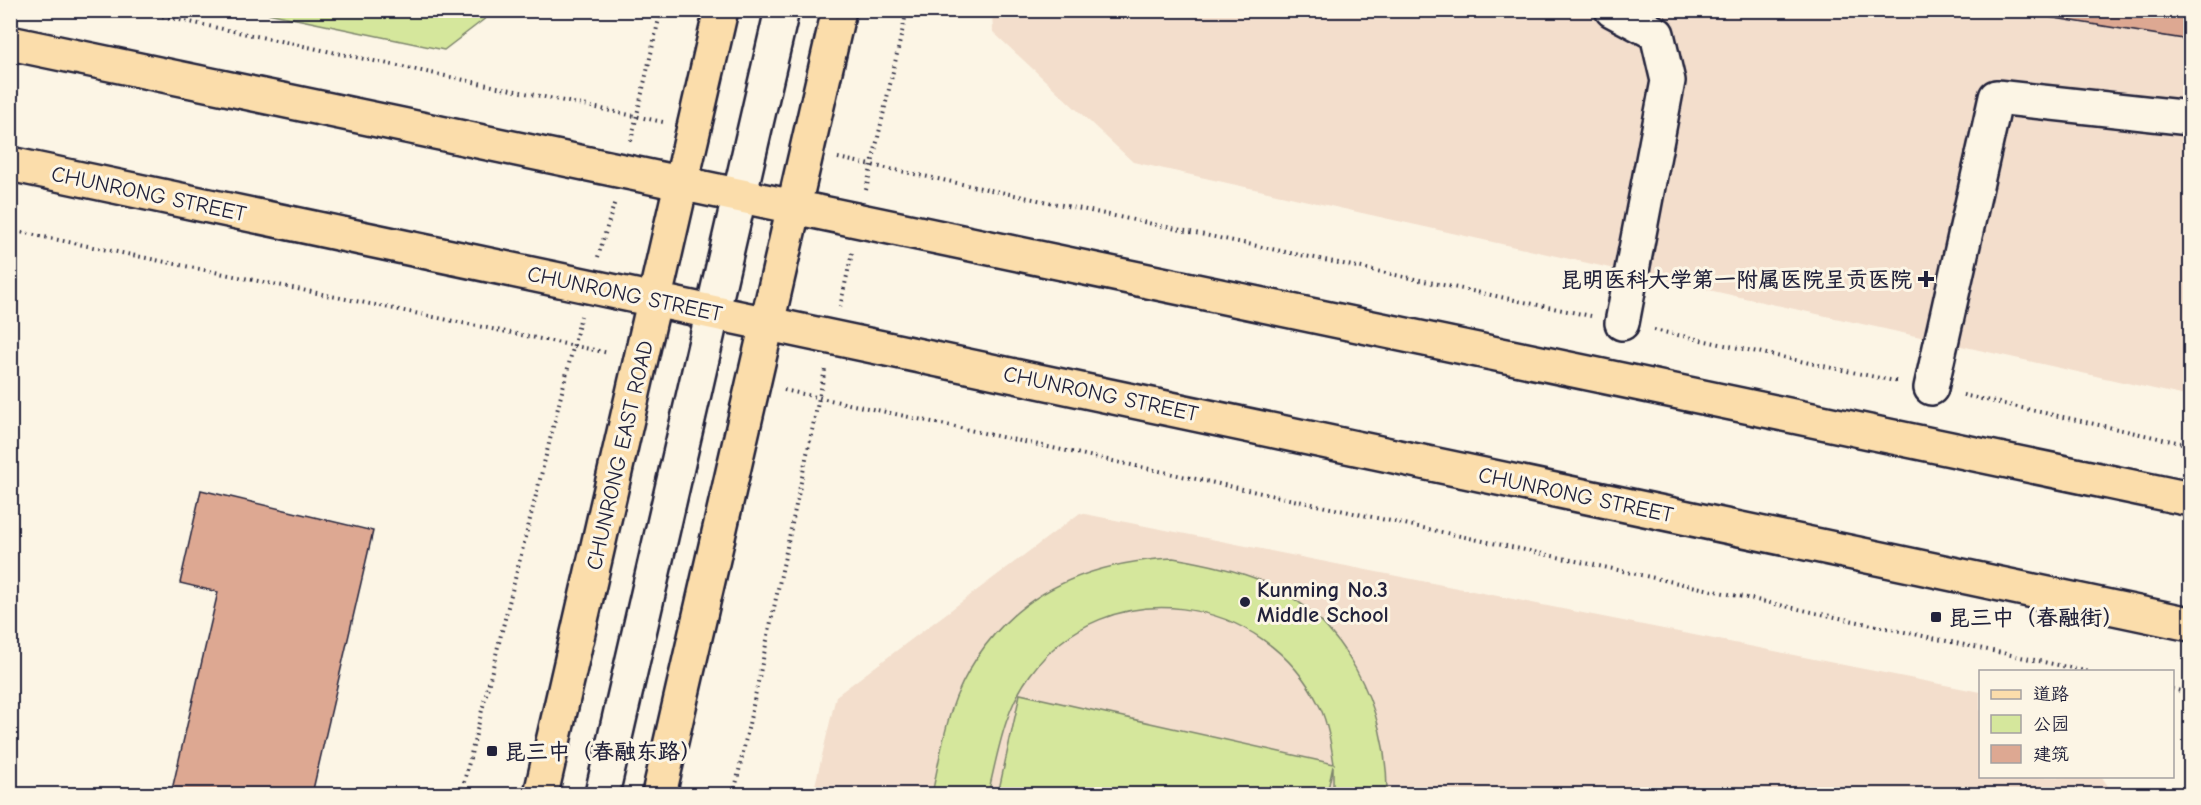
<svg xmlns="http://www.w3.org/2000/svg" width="2201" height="805" viewBox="0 0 2201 805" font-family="'Comic Neue','LXGW WenKai TC',sans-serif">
<rect width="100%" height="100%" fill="#fcf5e5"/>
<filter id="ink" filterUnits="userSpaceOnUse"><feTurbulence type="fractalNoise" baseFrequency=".0167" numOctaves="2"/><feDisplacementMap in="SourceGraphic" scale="12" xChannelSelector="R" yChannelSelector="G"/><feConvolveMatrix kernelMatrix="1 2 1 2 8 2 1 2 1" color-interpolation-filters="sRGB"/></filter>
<g filter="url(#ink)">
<path fill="#f3decc" d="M992,11h1198v386l-1057,-235 -140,-130z
M1080,513l900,179v84l122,1 11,17h-1300l23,-98z"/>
<path fill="#d5e79c" stroke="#7c846c" stroke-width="1.5" d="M258,11l237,-1v1l-51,39z
M1173,558c31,5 60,11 89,23 82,35 126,128 125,213h-54v-28l-6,28h-329l22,-100 314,70c-3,-19 -6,-40 -14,-57 -55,-114 -214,-137 -290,-32 -26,35 -32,78 -42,119h-56c7,-32 12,-66 24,-97 40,-95 118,-134 217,-139z"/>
<path fill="#dda892" stroke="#22223b" stroke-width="1.5" d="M2017,10h173v30l-173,-28z
M201,490l172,41 -61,263h-141l47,-202 -38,-9z
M132,788l27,6h-28z"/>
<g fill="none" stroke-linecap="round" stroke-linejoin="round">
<g stroke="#22223b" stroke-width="38">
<path id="minor" d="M1612,10l45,24 11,47 -46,242
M1931,388l65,-291 194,21
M602,794l180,-784"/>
</g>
<g stroke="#22223b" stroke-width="38">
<path id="major" d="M10,43l2180,456
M10,164l2180,460
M541,794l180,-784
M659,794l180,-784"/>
</g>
<path stroke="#22223b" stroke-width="4" stroke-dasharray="1.5 4.5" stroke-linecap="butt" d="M133,10l530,112
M631,141l30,-131
M838,158l753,158
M866,190l41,-180
M10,230l599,123
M598,257l17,-56
M840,307l12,-54
M1654,330l245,52
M784,390l1306,282
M1963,395l227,50
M2172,689l18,4
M461,794l120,-478
M734,794l91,-424"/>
<use href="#minor" stroke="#fcf5e5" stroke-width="33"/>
<use href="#major" stroke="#fbddab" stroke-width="33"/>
</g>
</g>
<g fill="#22223b" stroke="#fcf5e5" stroke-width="2">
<path d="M1923 270h6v6h6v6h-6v6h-6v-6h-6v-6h6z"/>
<circle cx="1245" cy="602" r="6"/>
<rect x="1930" y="611" width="12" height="12" rx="3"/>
<rect x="486" y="745" width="12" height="12" rx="3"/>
</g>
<g text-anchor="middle" stroke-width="6" stroke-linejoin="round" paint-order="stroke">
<g font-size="22" fill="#22223b" stroke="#fcf5e5">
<text transform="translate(149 193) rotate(12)" y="8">CHUNRONG STREET</text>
<text transform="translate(625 293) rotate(12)" y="8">CHUNRONG STREET</text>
<text transform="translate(1101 393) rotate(12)" y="8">CHUNRONG STREET</text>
<text transform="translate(619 455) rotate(-77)" y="8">CHUNRONG EAST ROAD</text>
<text transform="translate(1576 494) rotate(12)" y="8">CHUNRONG STREET</text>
</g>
<g font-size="22" font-weight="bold" fill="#22223b" stroke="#fcf5e5" text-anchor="start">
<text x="1912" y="287" text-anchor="end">昆明医科大学第一附属医院呈贡医院</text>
<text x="1257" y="597">Kunming No.3<tspan x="1257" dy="25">Middle School</tspan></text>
<text x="1948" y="625">昆三中（春融街）</text>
<text x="504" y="759">昆三中（春融东路）</text>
</g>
</g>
<rect width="2201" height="805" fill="none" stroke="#fcf5e5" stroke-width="36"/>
<rect x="18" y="18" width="2165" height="769" fill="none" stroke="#22223b" stroke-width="2" filter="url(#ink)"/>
<rect x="1979" y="670" width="195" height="108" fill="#fcf5e5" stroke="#a5a1a1" stroke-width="1.5"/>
<rect x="1991" y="690" width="30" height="9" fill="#fbddab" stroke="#a5a1a1" stroke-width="1.5"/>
<text x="2033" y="700" font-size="18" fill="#22223b">道路</text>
<rect x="1991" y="715" width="30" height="18" fill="#d5e79c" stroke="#a5a1a1" stroke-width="1.5"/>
<text x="2033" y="730" font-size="18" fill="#22223b">公园</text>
<rect x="1991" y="745" width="30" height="18" fill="#dda892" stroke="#a5a1a1" stroke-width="1.5"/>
<text x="2033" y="760" font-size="18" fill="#22223b">建筑</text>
</svg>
